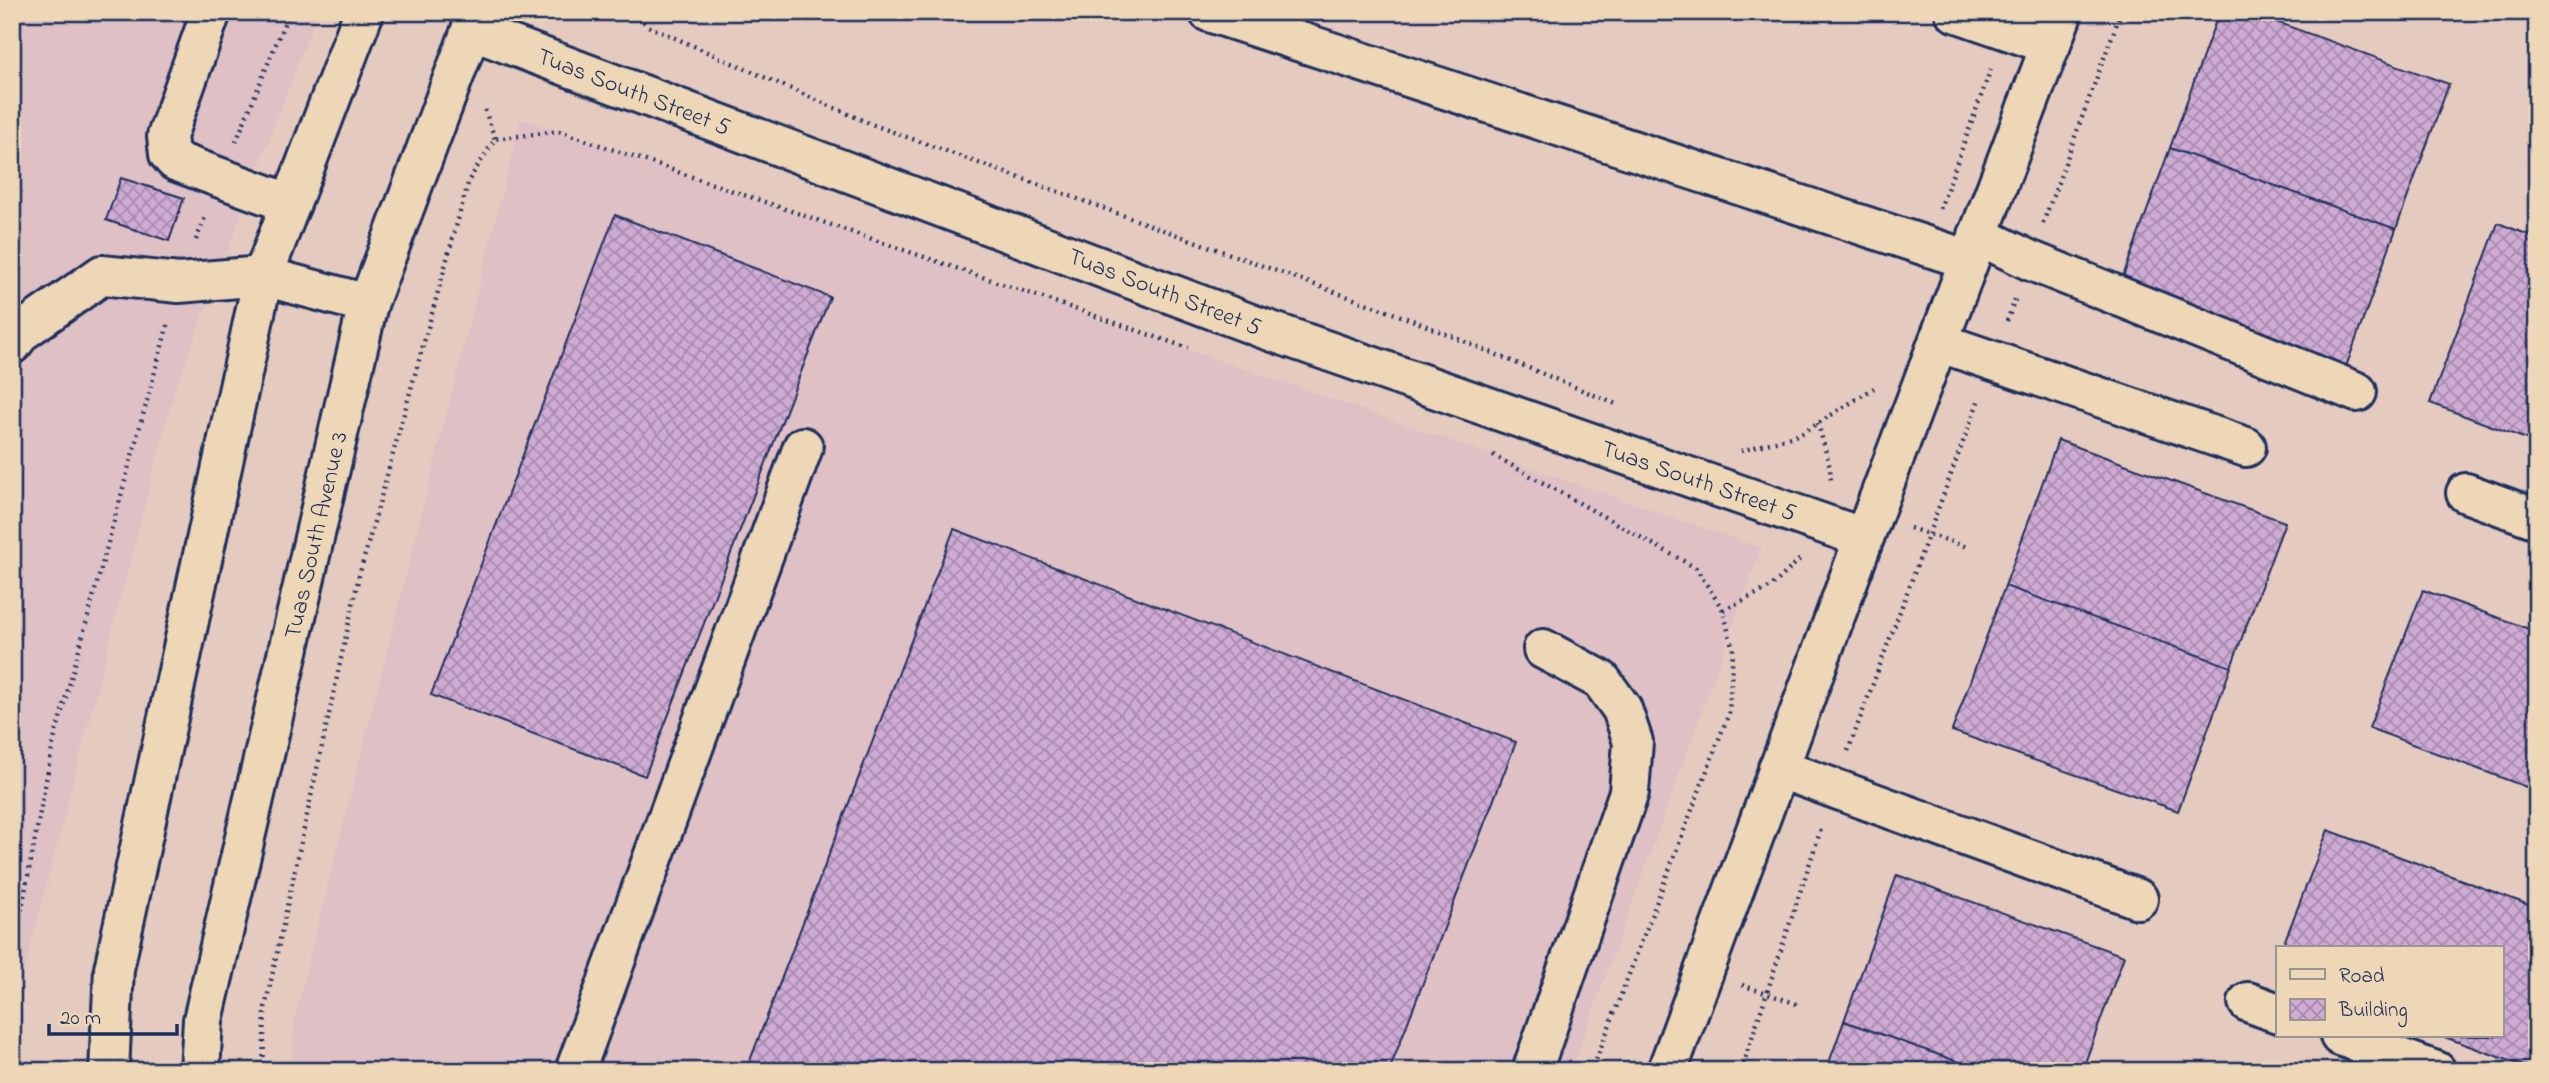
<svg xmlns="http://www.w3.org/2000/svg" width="2549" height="1083" viewBox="0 0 2549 1083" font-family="'Indie Flower',sans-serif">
<defs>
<pattern id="building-cross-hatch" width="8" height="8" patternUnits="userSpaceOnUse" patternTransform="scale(1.75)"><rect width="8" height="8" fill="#cfaad3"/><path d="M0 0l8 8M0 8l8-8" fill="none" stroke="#a78bae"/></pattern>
</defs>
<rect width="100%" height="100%" fill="#e5cabf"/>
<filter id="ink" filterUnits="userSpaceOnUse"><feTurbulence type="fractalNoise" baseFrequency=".0143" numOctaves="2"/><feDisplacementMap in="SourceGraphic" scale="14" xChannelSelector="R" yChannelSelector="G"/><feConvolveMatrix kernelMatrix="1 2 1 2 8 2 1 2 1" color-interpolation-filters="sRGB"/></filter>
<g filter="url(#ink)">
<path fill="#dec0c5" d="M12,12h305l-144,383 -161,623z
M521,119l1240,429 -190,523h-1280l4,-54z"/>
<path fill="url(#building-cross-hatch)" stroke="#1b2f5e" stroke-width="2" d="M2219,12h30l200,72 -53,145 -226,-81z
M2170,148l226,81 -53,146 -226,-82z
M121,178l63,20 -15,43 -63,-21z
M615,215l215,82 -185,479 -214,-81z
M2498,223l39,15v205l-107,-40z
M2058,440l227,82 -54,145 -226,-81z
M954,529l562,213 -127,329h-643z
M2005,586l226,81 -53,144 -226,-80z
M2423,590l114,42v159l-168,-63z
M2328,830l209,78v163l-95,-35h60v-88h-220z
M1897,875l227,81 -42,115h-98l-140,-50z
M1844,1021l140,50h-158z"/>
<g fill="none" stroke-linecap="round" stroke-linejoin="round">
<g stroke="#1b2f5e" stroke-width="44">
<path id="minor" d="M211,12l-44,124 2,18 6,7 116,43
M1209,12l760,248
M1955,12l96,33
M471,30l788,297 605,211
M1978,235l51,25 328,132
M1938,342l308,105
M12,344l9,-12 81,-57 77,8 84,-7 105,28
M2466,493l71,26
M1778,768l360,131
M2248,1002l30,11
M2340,1036l96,35
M575,1071l228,-624
M1532,1071l97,-279 4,-50 -11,-33 -21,-29 -58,-31
M1667,1071l197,-533 199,-526"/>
</g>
<g stroke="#1b2f5e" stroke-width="44">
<path id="major" d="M109,1071l5,-102 149,-693 101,-264
M200,1071l3,-51 165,-716 110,-292"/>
</g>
<path stroke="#1b2f5e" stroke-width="4.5" stroke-dasharray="2 5" stroke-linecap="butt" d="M633,12l15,14 223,98 541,196 204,84
M485,110l10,29
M236,142l53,-130
M1940,209l52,-143
M2043,223l78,-211
M196,240l10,-25
M2007,321l9,-24
M1818,423l12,45 1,16
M1741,451l60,-17 73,-46
M1493,455l203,113 27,42 10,40 -4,63 -137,358
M1910,528l57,19
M1723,610l48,-23 30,-29
M1848,751l131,-352
M1742,985l58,20
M12,987l7,-64 34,-179 115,-420
M263,1071l2,-63 94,-432 110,-396 26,-41 64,-8 629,217
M1741,1071l81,-245"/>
<use href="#minor" stroke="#eed7b7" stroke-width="38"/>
<use href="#major" stroke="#eed7b7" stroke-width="38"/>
</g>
</g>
<g text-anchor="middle" stroke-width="5" stroke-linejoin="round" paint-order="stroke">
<g font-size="24" fill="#1b2f5e" stroke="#eed7b7">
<text transform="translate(634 91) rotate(21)" y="8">Tuas South Street 5</text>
<text transform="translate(1165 291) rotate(21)" y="8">Tuas South Street 5</text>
<text transform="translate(1699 480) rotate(19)" y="8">Tuas South Street 5</text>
<text transform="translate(315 535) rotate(-77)" y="8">Tuas South Avenue 3</text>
</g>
</g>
<rect width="2549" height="1083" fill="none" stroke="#eed7b7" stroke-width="42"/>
<rect x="21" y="21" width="2507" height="1041" fill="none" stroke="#1b2f5e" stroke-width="2.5" filter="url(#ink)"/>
<rect x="2276" y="946" width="228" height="91" fill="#eed7b7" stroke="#9a9493" stroke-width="2"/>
<rect x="2290" y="969" width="35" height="10" fill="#eed7b7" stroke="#9a9493" stroke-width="2"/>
<text x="2339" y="982" font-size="21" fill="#1b2f5e">Road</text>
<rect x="2290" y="999" width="35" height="21" fill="url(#building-cross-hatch)" stroke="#9a9493" stroke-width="2"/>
<text x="2339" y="1016" font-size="21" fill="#1b2f5e">Building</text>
<path d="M49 1024v10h128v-10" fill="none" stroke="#1b2f5e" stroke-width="3.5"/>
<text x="60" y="1024" font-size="21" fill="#1b2f5e" stroke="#eed7b7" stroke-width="5" paint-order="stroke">20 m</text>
</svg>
